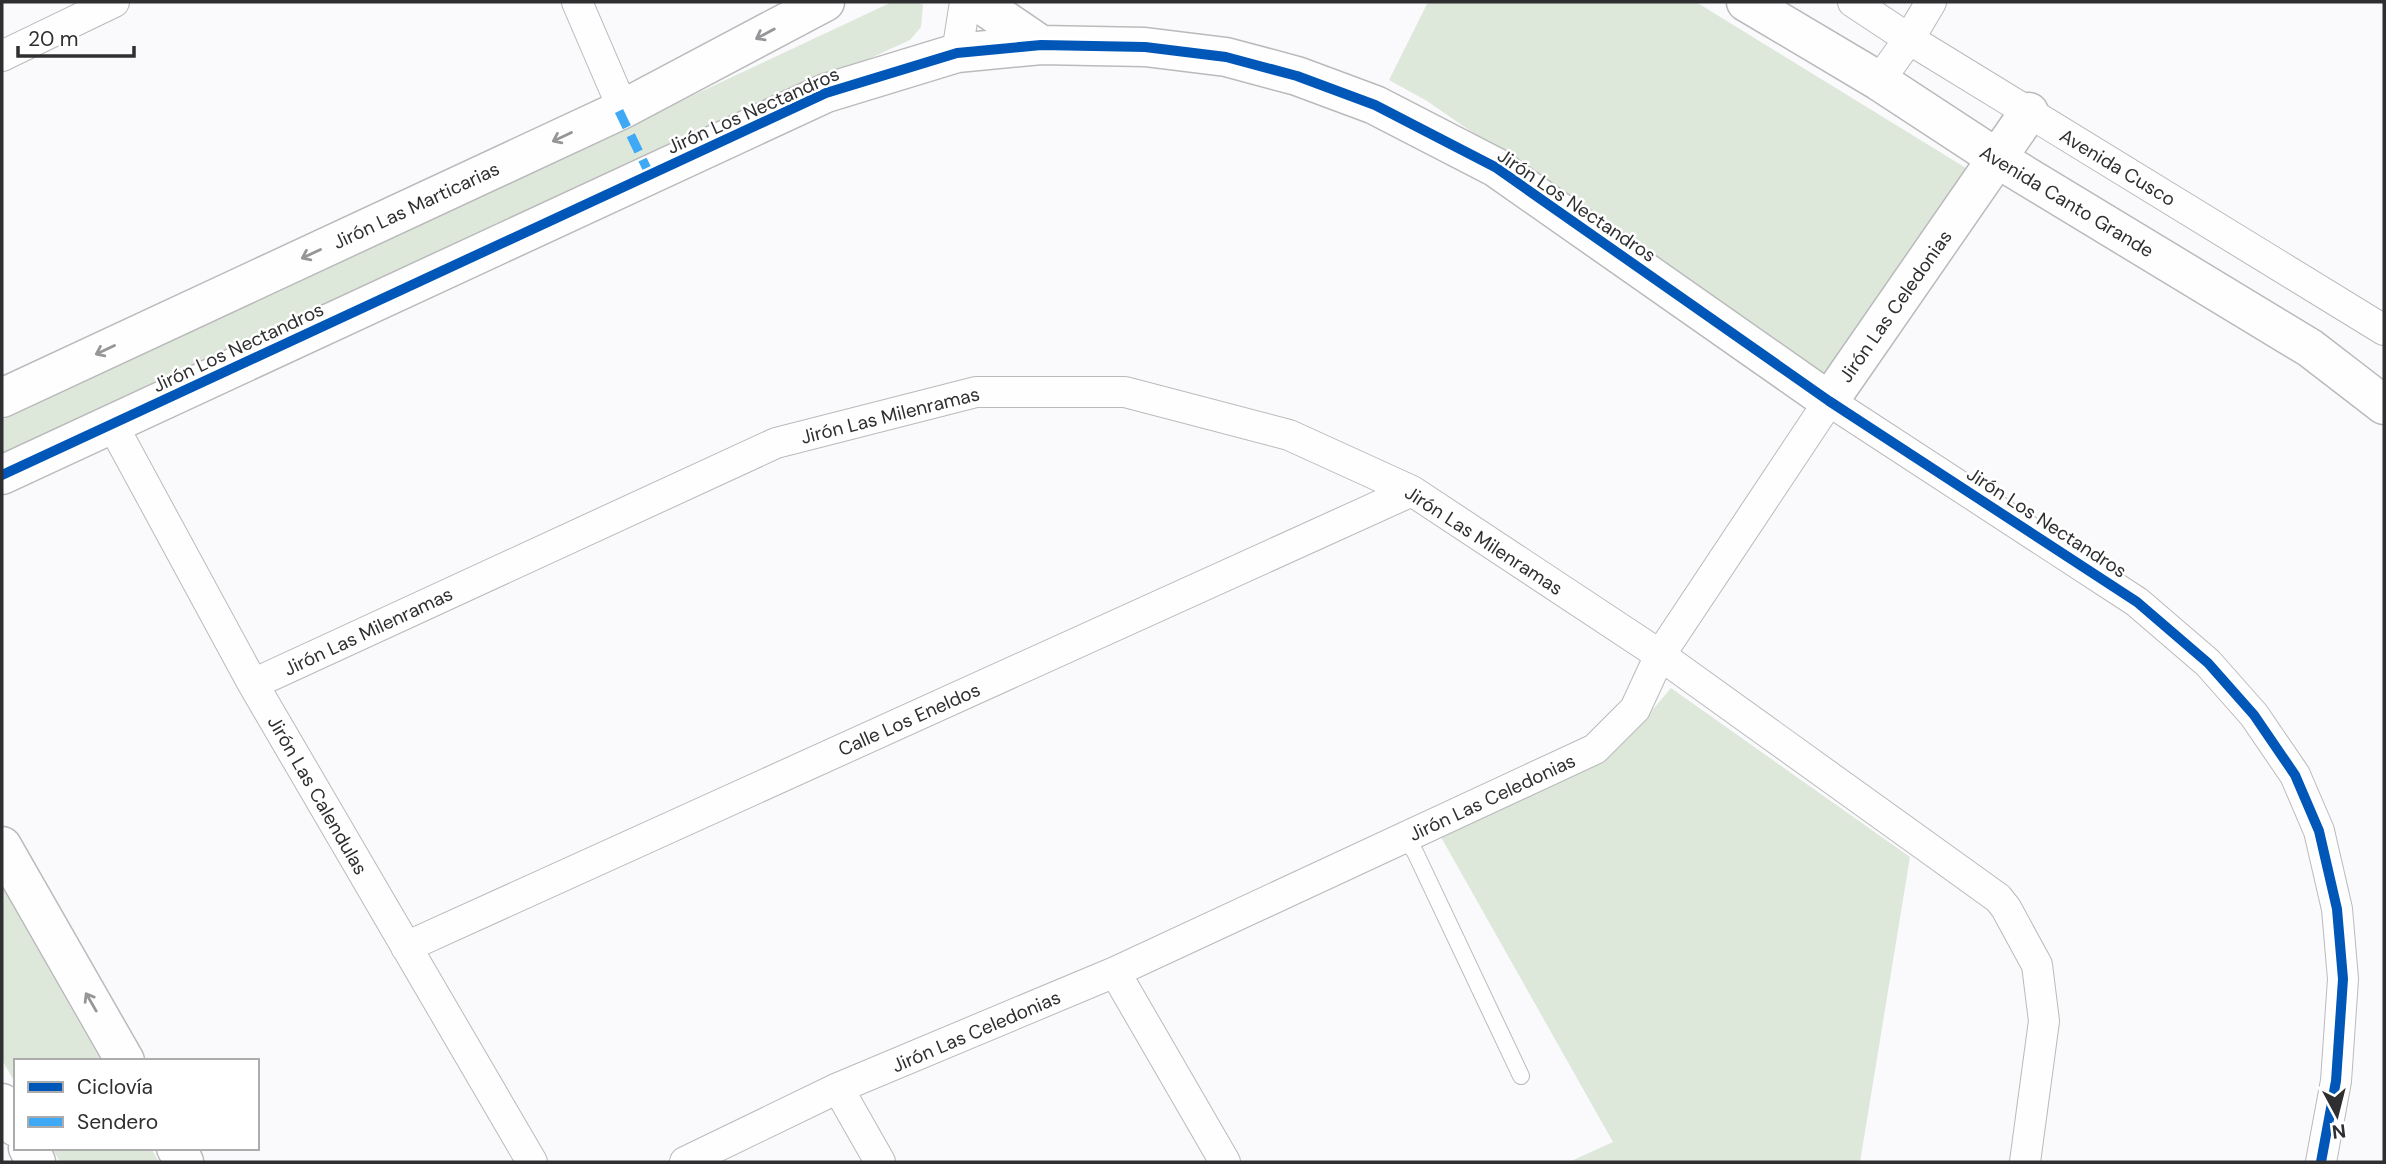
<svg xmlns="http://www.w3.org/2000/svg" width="2386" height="1164" viewBox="0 0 2386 1164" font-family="'DM Sans',sans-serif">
<rect width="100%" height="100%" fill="#fafafc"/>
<path fill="#dde8da" d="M892,2h26l5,3 -2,22 -11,13 -908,417v-37z
M1428,2h268l270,166 -141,207 -398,-274 -38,-21z
M1671,688l239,169 -50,305h-291l44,-20 -176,-312 201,-103z
M2,887l99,174h-85v23l-14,-24z
M52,1148h99l8,14h-99z"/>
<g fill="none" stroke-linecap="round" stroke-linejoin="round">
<g stroke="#bababc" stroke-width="18">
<path id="service" d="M1405,838l10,14 106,224"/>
</g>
<g stroke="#bababc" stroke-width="32">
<path id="minor" d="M577,2l46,107
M1853,2l56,37 475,291
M957,53l8,-51
M2,56l112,-54
M1879,81l30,-42 22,-37
M112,424l141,260 279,478
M253,684l523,-241 200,-51h149l164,43 123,56 248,164 338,243 8,10 31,57 7,56 -19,141
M406,947l1006,-456
M1115,972l110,190
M838,1088l42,74
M685,1162l153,-74 277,-116 480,-223 40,-40 25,-54 169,-254 308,201 71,61 46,52 41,60 24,56 18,78 6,70 -7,102 -15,81"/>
</g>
<g stroke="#bababc" stroke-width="41">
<path id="tertiary" d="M978,2l63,43
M1746,2l133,79 119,78 312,189 74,57
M2,398l621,-289 202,-107
M2,475l824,-382 131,-40 84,-8 104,2 81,10 71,19 78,29 120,62 334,234 200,-289"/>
</g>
<g stroke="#bababc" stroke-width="41">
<path id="primary" d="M2,846l123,215
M2,1103l14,24
M28,1148l8,14
M176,1148l8,14"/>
</g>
<use href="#service" stroke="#fefeff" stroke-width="16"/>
<use href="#minor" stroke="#fefeff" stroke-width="30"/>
<use href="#tertiary" stroke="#fefeff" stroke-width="38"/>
<use href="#primary" stroke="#fefeff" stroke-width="38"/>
<path stroke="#3fa9f5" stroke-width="9" stroke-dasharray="18 9" stroke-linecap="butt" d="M619,111l31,64"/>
<g stroke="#fff" stroke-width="15">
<path id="cycleway" d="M2,475l824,-382 131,-40 84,-8 104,2 81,10 71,19 78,29 120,62 334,234 308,201 71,61 46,52 41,60 24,56 18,78 6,70 -7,102 -15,81"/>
</g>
<use href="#cycleway" stroke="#0057b8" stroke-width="10"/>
</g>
<defs><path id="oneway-shaft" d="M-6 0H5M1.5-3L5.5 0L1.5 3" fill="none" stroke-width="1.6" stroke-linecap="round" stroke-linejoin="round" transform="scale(1.75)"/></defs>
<g stroke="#969698">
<use href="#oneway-shaft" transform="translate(765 34) rotate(152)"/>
<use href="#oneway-shaft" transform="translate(562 137) rotate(155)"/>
<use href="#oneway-shaft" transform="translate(311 254) rotate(155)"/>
<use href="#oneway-shaft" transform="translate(105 350) rotate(155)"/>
<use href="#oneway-shaft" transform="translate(91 1002) rotate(-120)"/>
</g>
<g text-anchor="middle" stroke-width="5" stroke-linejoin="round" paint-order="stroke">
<g font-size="19" fill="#2f2f31" stroke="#fff">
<text transform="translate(753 110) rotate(-24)" y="7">Jirón Los Nectandros</text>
<text transform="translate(2118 167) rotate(31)" y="7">Avenida Cusco</text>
<text transform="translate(2067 201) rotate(31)" y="7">Avenida Canto Grande</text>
<text transform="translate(416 205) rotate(-25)" y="7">Jirón Las Marticarias</text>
<text transform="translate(1577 205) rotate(34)" y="7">Jirón Los Nectandros</text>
<text transform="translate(1895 306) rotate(-55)" y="7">Jirón Las Celedonias</text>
<text transform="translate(238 347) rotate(-25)" y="7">Jirón Los Nectandros</text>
<text transform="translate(890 415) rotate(-14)" y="7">Jirón Las Milenramas</text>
<text transform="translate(2047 522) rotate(33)" y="7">Jirón Los Nectandros</text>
<text transform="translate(1484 540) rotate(33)" y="7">Jirón Las Milenramas</text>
<text transform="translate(368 631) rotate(-25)" y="7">Jirón Las Milenramas</text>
<text transform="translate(909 719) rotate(-24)" y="7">Calle Los Eneldos</text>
<text transform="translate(318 795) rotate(60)" y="7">Jirón Las Calendulas</text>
<text transform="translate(1492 797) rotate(-25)" y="7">Jirón Las Celedonias</text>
<text transform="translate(976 1031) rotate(-23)" y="7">Jirón Las Celedonias</text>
</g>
</g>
<rect width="2386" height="1164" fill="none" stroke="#2f2f31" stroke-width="7"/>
<rect x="14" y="1059" width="245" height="91" fill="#ffffff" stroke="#acacad" stroke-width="2"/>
<rect x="28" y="1082" width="35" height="10" fill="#0057b8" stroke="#acacad" stroke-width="2"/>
<text x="77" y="1094" font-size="21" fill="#2f2f31">Ciclovía</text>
<rect x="28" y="1117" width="35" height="10" fill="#3fa9f5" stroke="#acacad" stroke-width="2"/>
<text x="77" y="1129" font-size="21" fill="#2f2f31">Sendero</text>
<g transform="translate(2337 1115) rotate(173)" stroke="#ffffff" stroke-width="5" paint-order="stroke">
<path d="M0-5L12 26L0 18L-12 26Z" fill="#2f2f31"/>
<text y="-10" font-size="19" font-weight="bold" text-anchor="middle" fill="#2f2f31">N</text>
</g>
<path d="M18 46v10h116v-10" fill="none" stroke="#2f2f31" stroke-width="3.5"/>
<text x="28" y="46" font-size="21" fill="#2f2f31" stroke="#ffffff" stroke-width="5" paint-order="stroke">20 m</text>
</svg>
